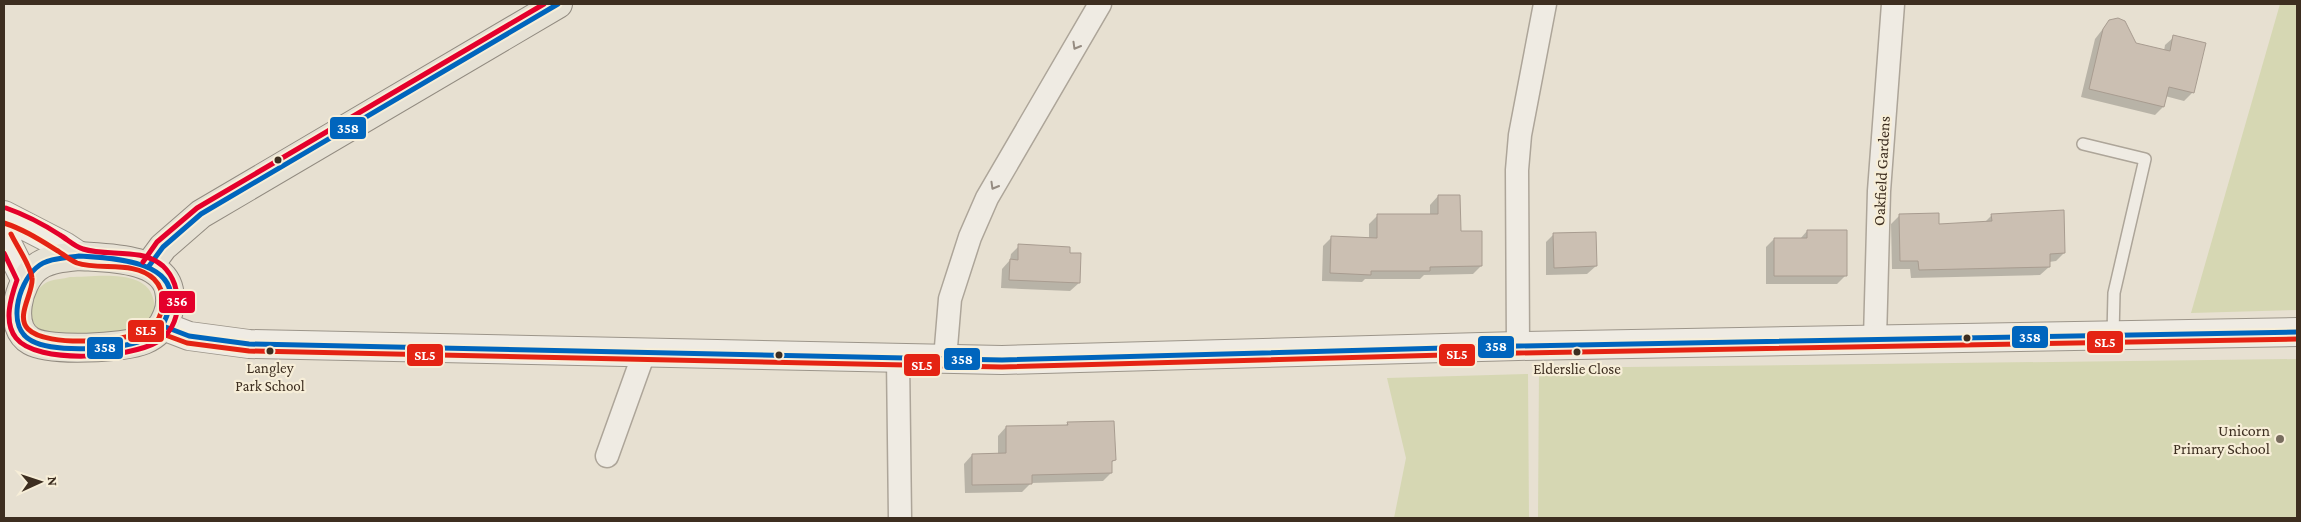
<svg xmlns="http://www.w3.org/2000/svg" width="2301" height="522" viewBox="0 0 2301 522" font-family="'Crimson Pro',serif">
<rect width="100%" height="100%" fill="#e7e0d1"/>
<path fill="#d6d7b3" d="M2280,4h17v306l-106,3z
M70,277c25,0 79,-10 84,25 2,15 -8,24 -19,32l-90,1c-3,-4 -9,-7 -11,-11 -9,-15 1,-38 16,-43 6,-2 13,-2 20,-4z
M2297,359v159h-759l1,-150z
M1528,374l1,144h-135l12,-60 -19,-80z"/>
<path fill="#0003" d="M2109,21l26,23 29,7 1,-6 9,-8 19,55 -9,9 -19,-5 -2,11 -8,8 -74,-18 14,-58z
M1438,196l43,70 -8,8 -49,1 -4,4h-55l-3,3 -40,-1 1,-35 8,-8 38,1v-15l9,-9 52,1v-11z
M1900,215l38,11 46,-3 8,-8 72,38 -8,8 -7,1v5l-9,8 -129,3 -1,-9h-18l-1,-45z
M1807,231l39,44 -9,9h-71v-37l8,-8h26z
M1554,234l42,32 -9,8 -41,1v-33z
M1019,246l60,37 -9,8 -69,-3 1,-19 8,-9 1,-6z
M1068,423l46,37 -3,3v10l-8,8 -72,2 -9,9 -57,1 -1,-29 8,-9h26v-19l8,-9 59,-1z"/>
<path fill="#cbbfb2" stroke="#a89c90" d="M2118,18l7,3 11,22 34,8 3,-16 33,8 -12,50 -25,-6 -5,20 -75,-18 14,-60 6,-9z
M1438,195h22l1,36h21v35l-52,1v4h-59v4l-41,-2 1,-37 46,2v-24h61z
M2064,210l1,43 -15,1v13l-131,3 -1,-9h-18l-1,-47 40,-1v11l53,-3 -1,-7z
M1807,230h40v46h-73v-38h33z
M1596,232l1,34 -43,2 -1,-35z
M1018,244l52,3v6h11l-1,30 -71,-3 1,-21 8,1z
M1114,421l2,39 -4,1v12l-80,2v9l-60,1v-31l34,-1v-27l62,-1 -1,-3z"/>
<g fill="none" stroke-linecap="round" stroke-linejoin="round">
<g stroke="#ada599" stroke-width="14">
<path id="lane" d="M2083,144l62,15 -31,134 -1,42"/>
</g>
<g stroke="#ada599" stroke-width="25">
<path id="street" d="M1875,339l4,-148 14,-187
M1518,346l-1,-176 3,-35 25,-131
M898,358l2,160
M945,359l5,-60 20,-62 17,-39 113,-194
M607,456l37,-103"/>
</g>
<g stroke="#9c958a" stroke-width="30">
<path id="secondary" d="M4,215l60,31 15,10
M4,237l21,42
M163,326l26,10 60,8 753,16 516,-14 779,-14"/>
</g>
<g stroke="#928b80" stroke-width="30">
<path id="primary" d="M79,256c27,2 83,1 90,34 2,10 2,17 -2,26 -4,11 -11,19 -23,24 -20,8 -94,12 -113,1 -24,-14 -13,-58 5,-73 12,-10 29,-10 43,-12z
M149,266l14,-19 38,-33 357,-210"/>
</g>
<use href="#lane" stroke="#efebe3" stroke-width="11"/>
<use href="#street" stroke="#efebe3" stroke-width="22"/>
<use href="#secondary" stroke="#efebe3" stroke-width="28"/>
<use href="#primary" stroke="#e6e1d4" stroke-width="28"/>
<g stroke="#f7eed8" stroke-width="9">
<path id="bus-1" d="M79,256c32,2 107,4 89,56 -3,11 -10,21 -20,26 -23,12 -94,15 -116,3 -26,-13 -14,-57 4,-73 11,-10 29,-10 43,-12z
M149,266l14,-19 38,-33 357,-210
M163,326l26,10 60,8 753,16 516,-14 779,-14"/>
</g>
<g stroke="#f7eed8" stroke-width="9">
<path id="bus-2" d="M4,223c19,6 36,17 54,28 6,4 12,9 19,12 23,8 57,-3 77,16 6,6 9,15 9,24 -1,9 -5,20 -13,26 -21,13 -104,19 -122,0 -13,-13 6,-37 4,-51 -1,-12 -16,-33 -21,-44
M160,333l27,10 62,8 753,16 516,-14 779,-14"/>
</g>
<g stroke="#f7eed8" stroke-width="9">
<path id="bus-3" d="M4,253l13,27c-6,17 -14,42 -1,58 21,27 114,20 141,4 26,-15 27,-56 6,-76 -22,-19 -55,-9 -80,-17 -8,-2 -16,-10 -23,-14 -17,-11 -34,-20 -54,-27
M143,262l14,-20 40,-34 347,-204"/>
</g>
<use href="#bus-1" stroke="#0065bd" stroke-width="5"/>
<use href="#bus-2" stroke="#e42313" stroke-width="5"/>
<use href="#bus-3" stroke="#e4002b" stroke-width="5"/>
</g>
<defs><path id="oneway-chevron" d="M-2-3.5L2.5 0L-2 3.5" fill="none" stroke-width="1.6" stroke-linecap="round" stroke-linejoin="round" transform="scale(1.25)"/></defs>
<g stroke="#968c82">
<use href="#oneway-chevron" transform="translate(1076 46) rotate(120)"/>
<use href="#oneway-chevron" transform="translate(994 186) rotate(120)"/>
</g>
<g fill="#3d2e20" stroke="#f7eed8" stroke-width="2">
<circle cx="278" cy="160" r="4.5"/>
<circle cx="1967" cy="338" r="4.5"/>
<circle cx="270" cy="351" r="4.5"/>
<circle cx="1577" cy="352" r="4.5"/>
<circle cx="779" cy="355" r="4.5"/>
</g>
<circle fill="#786c5e" stroke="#f7eed8" stroke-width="2" cx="2280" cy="439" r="5"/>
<g text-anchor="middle" stroke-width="4.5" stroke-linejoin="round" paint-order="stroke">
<g font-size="15" fill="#3d2e20" stroke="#f7eed8">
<text x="270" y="373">Langley<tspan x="270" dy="18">Park School</tspan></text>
<text x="1577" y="374">Elderslie Close</text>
</g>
<g font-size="16" fill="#3d2e20" stroke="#f7eed8">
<text transform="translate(1881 171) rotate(-87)" y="6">Oakfield Gardens</text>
</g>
<g font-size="16" fill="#3d2e20" stroke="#f7eed8" text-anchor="end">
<text x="2270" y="436">Unicorn<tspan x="2270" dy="18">Primary School</tspan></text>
</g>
</g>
<g stroke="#f7eed8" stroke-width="2">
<rect x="329" y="116" width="38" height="24" rx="5" fill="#0065bd"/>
<rect x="158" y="290" width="38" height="24" rx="5" fill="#e4002b"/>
<rect x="127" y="319" width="38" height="24" rx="5" fill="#e42313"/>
<rect x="2011" y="325" width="38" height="24" rx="5" fill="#0065bd"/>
<rect x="2086" y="330" width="38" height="24" rx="5" fill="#e42313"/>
<rect x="1477" y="335" width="38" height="24" rx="5" fill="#0065bd"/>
<rect x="86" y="336" width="38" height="24" rx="5" fill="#0065bd"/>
<rect x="1438" y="343" width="38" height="24" rx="5" fill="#e42313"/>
<rect x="406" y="343" width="38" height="24" rx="5" fill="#e42313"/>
<rect x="943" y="347" width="38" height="24" rx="5" fill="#0065bd"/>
<rect x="903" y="353" width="38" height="24" rx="5" fill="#e42313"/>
</g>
<g font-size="14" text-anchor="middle" font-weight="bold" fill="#fff">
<text x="348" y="133">358</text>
<text x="177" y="306">356</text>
<text x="146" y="335">SL5</text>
<text x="2030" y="342">358</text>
<text x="2105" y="347">SL5</text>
<text x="1496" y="351">358</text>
<text x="105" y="352">358</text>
<text x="1457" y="359">SL5</text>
<text x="425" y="360">SL5</text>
<text x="962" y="364">358</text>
<text x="922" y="370">SL5</text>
</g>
<rect width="2301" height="522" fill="none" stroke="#3d2e20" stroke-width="10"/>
<g transform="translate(40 482) rotate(87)" stroke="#f7eed8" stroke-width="4" paint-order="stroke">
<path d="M0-4L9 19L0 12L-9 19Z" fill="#3d2e20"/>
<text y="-8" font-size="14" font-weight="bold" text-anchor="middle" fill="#3d2e20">N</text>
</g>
</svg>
